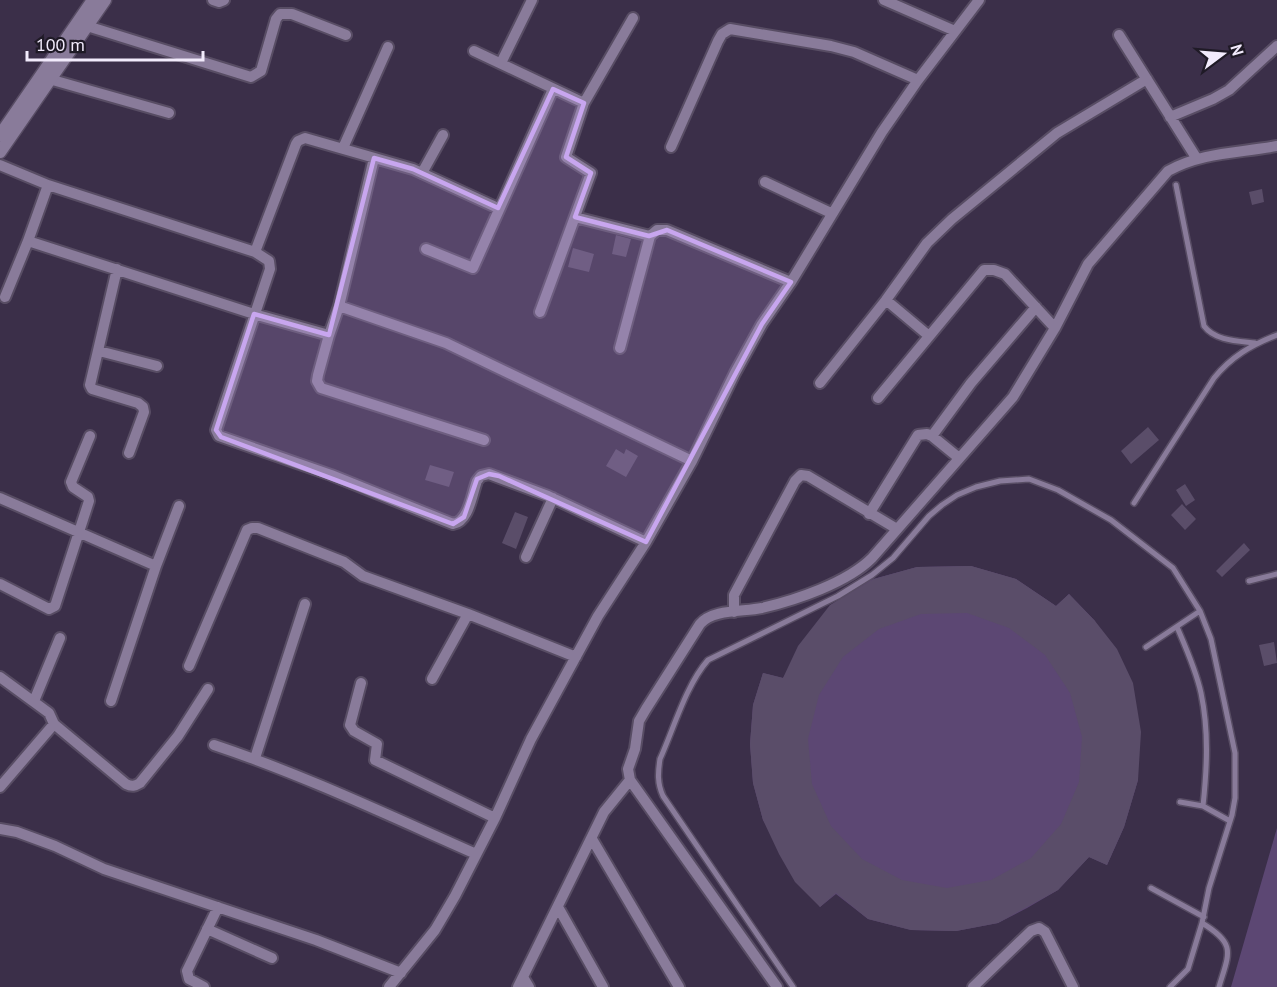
<svg xmlns="http://www.w3.org/2000/svg" width="1277" height="987" viewBox="0 0 1277 987" font-family="'PT Sans',sans-serif">
<rect width="100%" height="100%" fill="#3b2f49"/>
<path fill="#5c4773" d="M971,566l45,13 40,27 13,-12 26,27 43,159 -14,47 -17,38 -18,-8 -31,33 -31,18 -29,15 -42,8 -45,-1 -43,-11 -32,-25 -16,13 -57,-87 -10,-37 -3,-39 3,-39 10,-32 20,5 48,-73 35,-24 51,-14z
M1277,828v159h-46z"/>
<path fill="#5a4d69" fill-rule="evenodd" d="M1262,189l2,13 -12,3 -3,-13z
M616,235l15,4 -5,18 -14,-3z
M573,248l21,6 -5,18 -21,-5z
M1148,427l11,13 -28,24 -10,-13z
M616,449l8,5 2,-5 12,7 -12,21 -20,-11z
M430,465l24,7 -5,15 -24,-7z
M1185,484l10,16 -9,6 -10,-16z
M1182,504l14,15 -11,11 -14,-15z
M515,512l13,5 -12,32 -14,-6z
M1244,543l6,7 -28,27 -6,-6z
M971,566l45,13 40,27 13,-12 26,27 22,28 16,34 8,49 -3,48 -14,47 -17,38 -18,-8 -31,33 -60,33 -42,8 -45,-1 -43,-11 -32,-26 -16,14 -25,-25 -16,-28 -16,-34 -10,-37 -3,-39 3,-39 10,-32 20,5 15,-32 32,-41 44,-26 43,-12zM967,613l42,15 36,27 25,38 12,44 -3,45 -18,42 -30,34 -40,22 -44,8 -45,-8 -40,-21 -31,-33 -19,-42 -4,-45 11,-44 24,-38 36,-28 42,-15z
M1274,642l3,21 -13,3 -5,-21z"/>
<g fill="none" stroke-linecap="round" stroke-linejoin="round">
<g stroke="#584d64" stroke-width="8">
<path id="service" d="M1176,185l28,141c11,15 34,15 51,17
M1134,503l80,-125c17,-21 37,-33 63,-43
M1249,581l28,-7
M1177,627c9,21 19,43 24,66 8,38 6,75 2,113
M1146,647l54,-36
M1180,802l23,4 27,15
M1151,888l53,29
M1202,923c35,21 27,30 17,64
M793,987l-130,-191c-6,-13 -5,-24 -3,-37 14,-31 26,-74 48,-99l130,-64 34,-21 21,-17 36,-42 13,-11 15,-10 19,-8 24,-6 29,-2 29,11 53,30 62,48 27,43 11,28 24,114v45l-3,17 -23,73 -7,35 -14,46 -18,18"/>
</g>
<g stroke="#584d64" stroke-width="14">
<path id="minor" d="M213,0l6,2 5,-2
M884,0l71,31
M87,26l164,51 10,-6 15,-52 4,-5h12l54,21
M1119,35l78,124
M474,51l110,52
M501,63l31,-63
M49,79l120,34
M1170,117l43,-18 16,-9 48,-44
M671,147l47,-106 4,-7 8,-5 101,17 23,6 64,28
M343,148l45,-101
M0,165l48,20 -20,56 226,73 75,21 10,-29 35,-148
M422,173l21,-38
M765,182l66,31
M48,185l207,67 14,9 1,8 -54,161 3,6 112,39 122,49c16,-2 19,-30 24,-43l4,-5 8,-2 59,22 98,46
M575,217l75,19
M426,249l47,19 80,-179
M255,252l41,-108 2,-3 7,-3 108,31 85,39
M117,269l-27,116 2,4 46,14 5,4 1,5 -15,41
M5,297l23,-56
M886,300l43,36
M339,306l107,37 246,118
M540,312l51,-139 -25,-16 18,-54 49,-85
M329,335l-11,40 -1,6 4,7 163,52
M620,348l30,-112 7,-6h10l124,52
M99,351l58,15
M820,383l66,-83 41,-57 25,-24 105,-86 90,-54
M878,398l106,-128h10l11,4 50,54
M932,436l39,-53 65,-76
M0,498l156,68
M869,514l49,-79 9,-1 5,2 27,22
M526,557l27,-59
M0,584l49,25 6,-3 34,-105 -1,-4 -15,-10 -2,-5 19,-46
M734,612v-17l61,-114 6,-6 7,1 89,53
M189,666l58,-136 5,-2h6l86,34 19,14 105,38 108,43
M0,677l49,36 5,11 -54,63
M432,679l36,-65
M361,683l-11,42 4,6 23,13 -2,16 120,58
M34,701l26,-63
M111,701l45,-135 23,-60
M54,724l72,60c6,3 9,2 14,-1l38,-47 30,-47
M214,745c90,30 176,71 262,109
M255,758l50,-154
M0,829l17,3 38,14 49,23 212,71 85,33
M592,839l87,148
M558,907l45,80
M207,929l65,29
M523,977l6,10
M204,987l-15,-8 -2,-8 31,-64
M389,987l46,-57 20,-34 40,-78 36,-79 67,-123 48,-74 46,-81 43,-88 27,-49 29,-42 91,-150 36,-52 61,-80
M518,987l86,-175 26,-32
M777,987l-147,-207 -2,-11 7,-20 4,-28 7,-12 54,-85c13,-15 43,-12 62,-16 34,-8 85,-25 110,-50l141,-161 42,-69 33,-64 80,-93c33,-19 72,-18 109,-25
M973,987l58,-56 8,-3 6,4 28,55"/>
</g>
<g stroke="#584d64" stroke-width="15">
<path id="tertiary" d="M0,135l93,-135
M0,152l105,-152"/>
</g>
<use href="#service" stroke="#897b9a" stroke-width="5"/>
<use href="#minor" stroke="#897b9a" stroke-width="10"/>
<use href="#tertiary" stroke="#897b9a" stroke-width="12"/>
</g>
<path fill="#c8a6ef" fill-opacity="0.2" stroke="#c8a6ef" stroke-width="4.5" stroke-linejoin="round" d="M553,89l31,14 -18,54 25,16 -16,44 74,19 18,-6 124,52 -29,42 -116,218 -147,-66 -10,-2 -12,5 -13,38 -11,7 -232,-87 -5,-7 38,-116 75,21 45,-177 39,11 85,39z"/>
<g transform="translate(1223 54) rotate(74)" stroke="#1f1a26" stroke-width="4.5" paint-order="stroke">
<path d="M0-4.5L10 22L0 15L-10 22Z" fill="#f2ebfc"/>
<text y="-9" font-size="16" font-weight="bold" text-anchor="middle" fill="#f2ebfc">N</text>
</g>
<path d="M27 51v9h176v-9" fill="none" stroke="#f2ebfc" stroke-width="3"/>
<text x="36" y="51" font-size="18" fill="#f2ebfc" stroke="#1f1a26" stroke-width="4.5" paint-order="stroke">100 m</text>
</svg>
